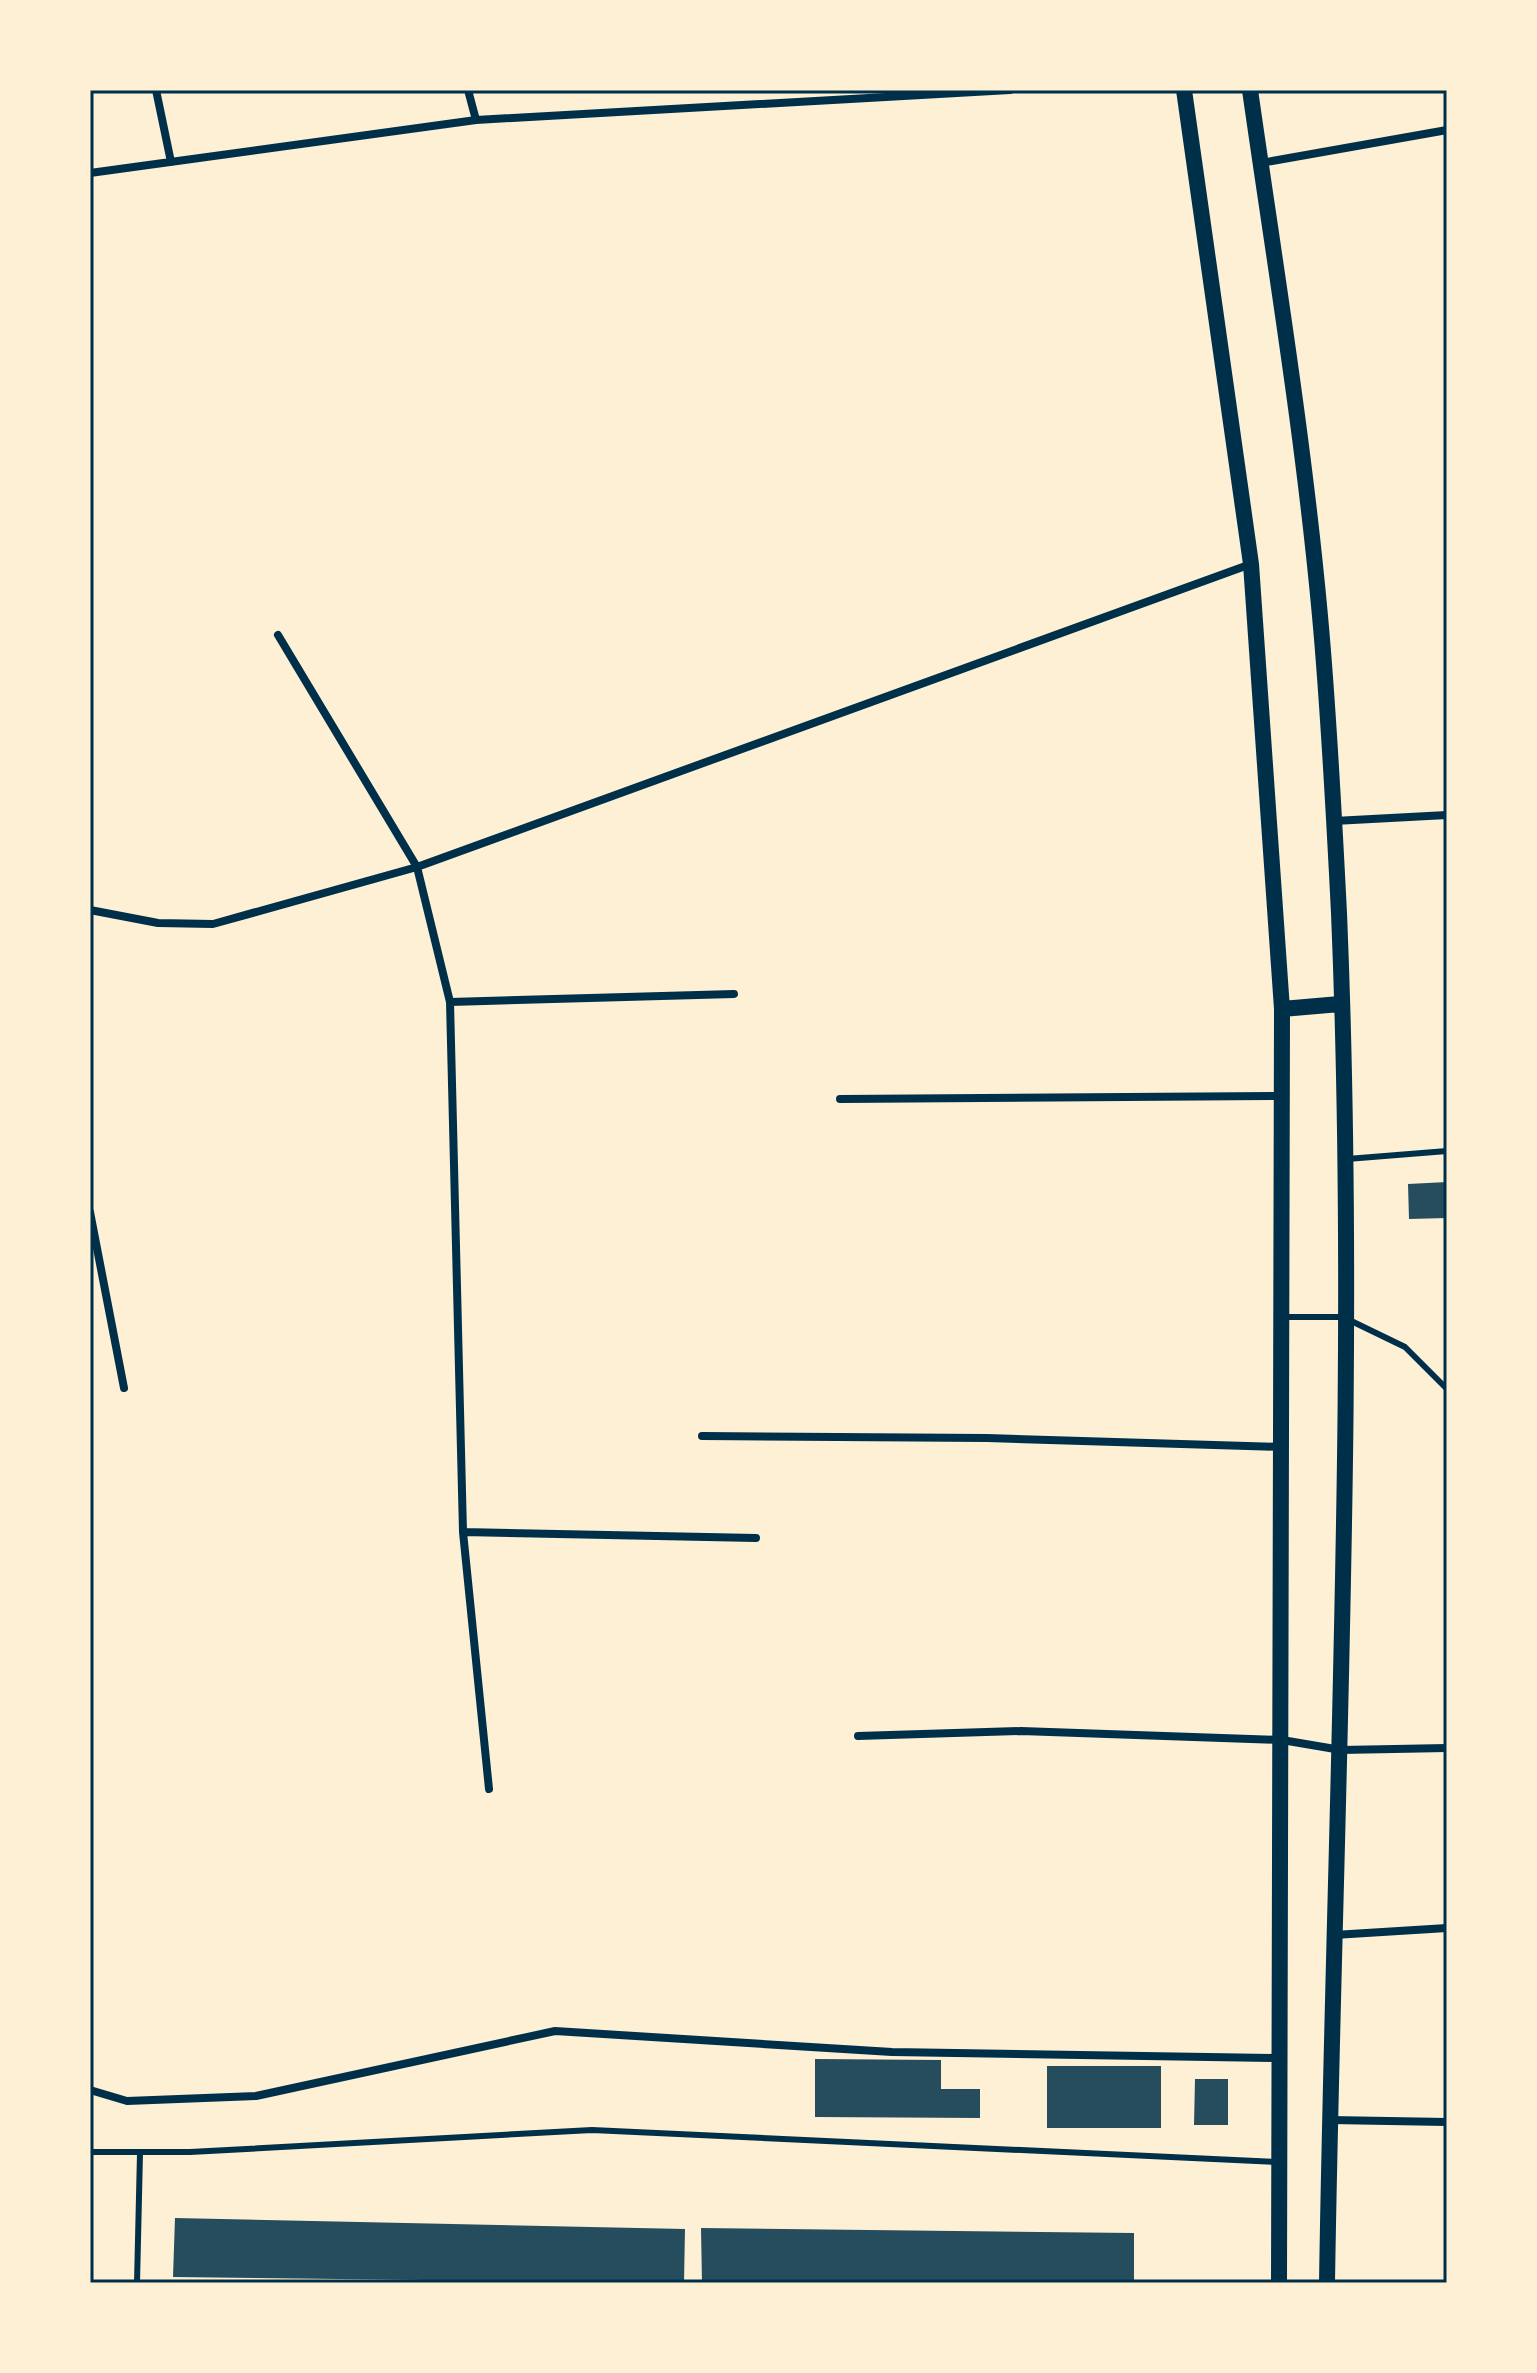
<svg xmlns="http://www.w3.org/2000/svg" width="1537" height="2373" viewBox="0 0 1537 2373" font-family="'Work Sans',sans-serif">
<rect width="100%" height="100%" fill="#fdf0d5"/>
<path fill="#264d5e" d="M1447,1182v36l-38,1 -1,-35z
M815,2059l126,1v29h39v29l-165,-1z
M1047,2066h114v62h-114z
M1195,2079h33v46h-34z
M175,2218l510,11 -1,54 -511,-6z
M701,2228l433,5v50h-432z"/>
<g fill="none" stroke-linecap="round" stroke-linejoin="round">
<path stroke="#003049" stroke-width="6" d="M1347,1159l100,-8
M1284,1317h59l62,30 42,42
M90,2152h100l402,-22 685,32
M137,2283l3,-130"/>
<path stroke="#003049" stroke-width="8" d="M156,90l15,72
M468,90l8,30
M1261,163l186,-33
M90,173l386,-53 534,-30
M278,635l139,232 33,135 13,530 26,257
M1334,821l113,-6
M90,910l68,13 55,1 204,-57 834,-303
M450,1002l284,-8
M840,1099l443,-3
M90,1212l34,176
M702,1436l285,2 296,9
M463,1532l293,6
M858,1736l163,-5 261,9 59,10 106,-2
M1334,1935l113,-7
M90,2090l37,11 129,-5 299,-65 337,21 387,6
M1330,2120l117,2"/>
<path stroke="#003049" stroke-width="16" d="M1184,90l67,474 31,445 -3,1274
M1250,90c25,175 54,350 70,526 9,98 14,198 19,297 19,457 -5,914 -12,1370
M1282,1009l58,-5"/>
</g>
<rect width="1537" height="2373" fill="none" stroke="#fdf0d5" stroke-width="184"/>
<rect x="92" y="92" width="1353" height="2189" fill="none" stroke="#003049" stroke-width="3"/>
</svg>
